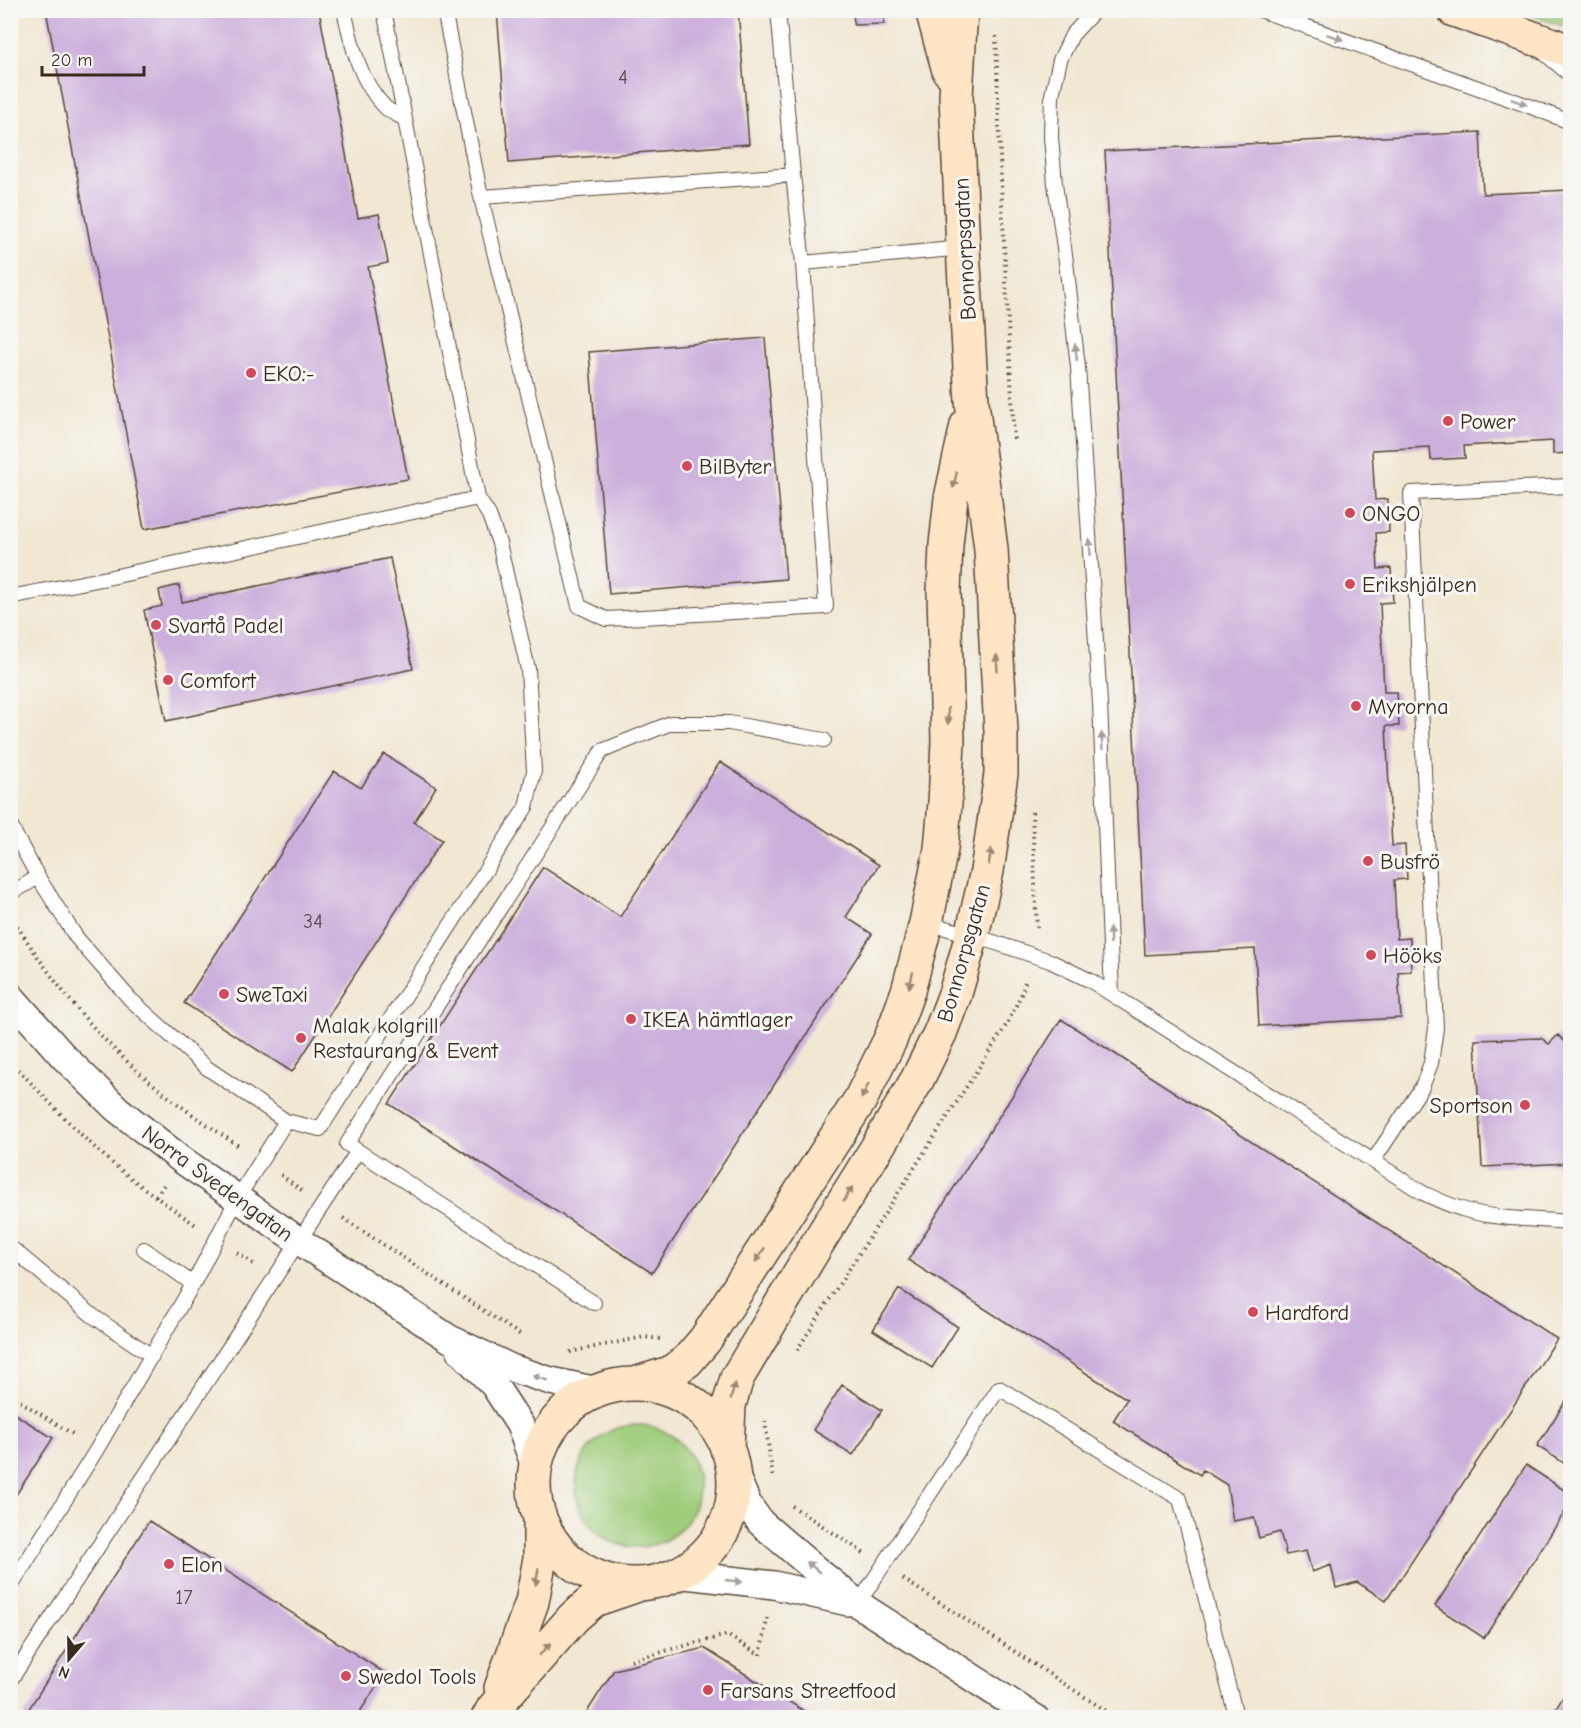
<svg xmlns="http://www.w3.org/2000/svg" width="1581" height="1728" viewBox="0 0 1581 1728" font-family="'Comic Neue',sans-serif">
<rect width="100%" height="100%" fill="#f6f6f2"/>
<filter id="ink" filterUnits="userSpaceOnUse"><feTurbulence type="fractalNoise" baseFrequency=".0167" numOctaves="2"/><feDisplacementMap in="SourceGraphic" scale="12" xChannelSelector="R" yChannelSelector="G"/><feConvolveMatrix kernelMatrix="1 2 1 2 8 2 1 2 1" color-interpolation-filters="sRGB"/></filter>
<filter id="wash" filterUnits="userSpaceOnUse"><feTurbulence type="fractalNoise" baseFrequency=".008" numOctaves="4" result="noise"/><feDisplacementMap in="SourceGraphic" scale="24" xChannelSelector="R" yChannelSelector="G"/><feGaussianBlur stdDeviation="1.35" result="paint"/><feColorMatrix in="noise" values="0 0 0 0 0 0 0 0 0 0 0 0 0 0 0 0 0 1.4 0 .05"/><feComposite in="paint" operator="in"/></filter>
<g filter="url(#wash)">
<rect width="100%" height="100%" fill="#f1e7d2"/>
<path fill="#9fcd7b" stroke="#6d7c4c" stroke-width="1.5" d="M1518,11h29l23,8v7l-4,1z
M576 1486a61 61 0 1 1 122 0a61 61 0 1 1-122 0Z"/>
<g id="blocks">
<path fill="#ccafdc" d="M46,10h273l39,208 21,-4 9,49 -20,4 40,212 -264,50z
M497,10h241l11,134 -240,19z
M853,10h31v14l-30,1z
M1480,132l3,62 87,-4v263l-17,1v-13l-89,5 1,12 -34,2 -1,-13 -58,3 3,50 13,-1 1,33 -13,1 2,36 13,-1 1,18 1,16 -13,1 4,89h13l1,16 1,18h-13l6,120 13,-1 1,18 1,16 -13,1 3,59 13,-1 1,33 -13,1 3,46 -142,8 -4,-77 -110,6 -40,-804z
M765,338l21,241 -177,15 -20,-242z
M390,558l23,111 -247,52 -22,-111 18,-4 -3,-16 20,-5 3,17z
M384,754l52,33 -22,35 28,18 -150,232 -108,-69 150,-232 27,17z
M720,762l159,103 -33,52 26,17 -220,339 -263,-169 154,-237 77,50z
M1061,1019l496,320 -171,262 -29,-19 -21,6 -5,-23 -19,7 -6,-21 -20,4 -6,-23 -21,6 -5,-21 -21,4 -6,-36 -24,-15 -3,5 -87,-54 14,-22 -219,-139z
M1558,1035l12,12v116l-88,4 -7,-127 66,-2 8,6z
M899,1289l59,38 -26,41 -59,-38z
M842,1385l40,25 -29,45 -40,-25z
M1570,1394v73l-33,-21z
M10,1411l43,27 -43,66z
M1526,1465l44,29v10l-86,134 -49,-32z
M149,1521l236,152 -29,45h-333z
M704,1648l111,70h-232l31,-48z
M1570,1686v32h-20z"/>
</g>
</g>
<g filter="url(#ink)">
<use href="#blocks" fill-opacity="0" stroke="#564639" stroke-width="1.5"/>
<g fill="none" stroke-linecap="round" stroke-linejoin="round">
<g stroke="#564639" stroke-width="16">
<path id="lane" d="M344,10c8,35 15,70 40,96 5,6 14,9 21,13
M444,10l37,187 98,409 27,13 220,-12 -23,-344 -10,-88 -15,-165
M1095,10l-23,25 -12,25 -8,35 -1,42 4,47 11,78 12,105 22,336 12,291
M1260,10l269,96 41,16
M1543,52l27,23
M481,197l312,-22
M803,263l160,-15
M10,597l97,-19 371,-80
M10,825l28,52 -28,17
M38,877l38,60 54,62 77,69 79,53
M926,923l46,12 78,26 41,20 332,212c13,6 25,12 39,16 34,11 73,10 108,13
M358,1151l-11,-7 255,-393 69,-28h58l95,17
M1373,1161l49,-74 9,-24 5,-35 -25,-535 159,-7
M10,1247l83,69 59,40
M144,1249l49,35
M10,1588l87,-139 96,-165 44,-85 49,-78 34,8 206,-322 8,-36 -6,-102 -29,-126 -10,-28 -11,-17 -94,-488
M858,1604l141,-216 181,111 56,217 2,2
M12,1678l346,-527 236,152"/>
</g>
<g stroke="#564639" stroke-width="30">
<path id="street" d="M10,996l53,60 54,53 65,51 117,81 151,98 61,29 40,13 46,10
M461,1351l33,34 26,40 15,41
M733,1470l15,35 13,18 49,42 48,39 177,114
M676,1574l98,11 74,17"/>
</g>
<g stroke="#564639" stroke-width="36">
<path id="secondary" d="M932,10l17,61
M1454,10l116,41
M635,1384l35,-11 17,-12 18,-21 155,-240 31,-62 17,-47 18,-68 15,-74 4,-46 3,-62 -4,-150 2,-46 5,-47 16,-73
M534 1484a100 100 0 1 1 200 0a100 100 0 1 1-200 0Z
M727,1449l2,-44 8,-27 80,-134 61,-98 39,-66 23,-47 15,-39 17,-59 15,-64 14,-97v-42l-10,-183 -19,-147 -9,-154 -7,-152 5,-86
M501,1688l31,-86 8,-44v-39
M488,1718l5,-9 81,-92 20,-17 41,-14"/>
</g>
<path stroke="#564639" stroke-width="4" stroke-dasharray="1.5 4.5" stroke-linecap="butt" d="M996,36l5,148 13,255
M1032,812l5,119
M11,916c39,63 85,122 143,169 27,23 57,42 86,62
M10,1061c33,34 65,70 101,101 27,23 56,43 85,63
M281,1175l23,17
M156,1196l8,-11
M343,1218l179,118
M237,1253l19,13
M797,1350l210,-326 15,-31 4,-14
M570,1352l74,-15 16,2
M10,1395l66,41
M765,1421l8,58
M792,1506l72,47
M903,1579l214,139
M631,1660l96,-25 33,20 8,-40"/>
<use href="#lane" stroke="#fff" stroke-width="14"/>
<use href="#street" stroke="#fff" stroke-width="27"/>
<use href="#secondary" stroke="#fee5c5" stroke-width="33"/>
</g>
<defs><path id="oneway-solid" d="M-6-.8H1V-3.2L6.5 0L1 3.2V.8H-6Z" transform="scale(1.5)"/></defs>
<g fill="#a79f9a">
<use href="#oneway-solid" transform="translate(1335 37) rotate(19)"/>
<use href="#oneway-solid" transform="translate(1519 102) rotate(20)"/>
<use href="#oneway-solid" transform="translate(1076 352) rotate(-96)"/>
<use href="#oneway-solid" transform="translate(1090 547) rotate(-94)"/>
<use href="#oneway-solid" transform="translate(1102 741) rotate(-93)"/>
<use href="#oneway-solid" transform="translate(1110 936) rotate(-92)"/>
<use href="#oneway-solid" transform="translate(540 1378) rotate(-162)"/>
<use href="#oneway-solid" transform="translate(813 1567) rotate(-140)"/>
<use href="#oneway-solid" transform="translate(734 1581) rotate(6)"/>
</g>
<g fill="#9c8872">
<use href="#oneway-solid" transform="translate(955 480) rotate(103)"/>
<use href="#oneway-solid" transform="translate(997 663) rotate(-93)"/>
<use href="#oneway-solid" transform="translate(948 716) rotate(89)"/>
<use href="#oneway-solid" transform="translate(990 857) rotate(-81)"/>
<use href="#oneway-solid" transform="translate(911 980) rotate(104)"/>
<use href="#oneway-solid" transform="translate(865 1091) rotate(116)"/>
<use href="#oneway-solid" transform="translate(848 1194) rotate(-58)"/>
<use href="#oneway-solid" transform="translate(760 1255) rotate(123)"/>
<use href="#oneway-solid" transform="translate(733 1391) rotate(-74)"/>
<use href="#oneway-solid" transform="translate(537 1577) rotate(100)"/>
<use href="#oneway-solid" transform="translate(545 1649) rotate(-49)"/>
</g>
</g>
<g fill="#d1495b" stroke="#f6f6f2" stroke-width="2">
<circle cx="251" cy="373" r="6"/>
<circle cx="1448" cy="421" r="6"/>
<circle cx="687" cy="466" r="6"/>
<circle cx="1350" cy="513" r="6"/>
<circle cx="1350" cy="584" r="6"/>
<circle cx="156" cy="625" r="6"/>
<circle cx="168" cy="680" r="6"/>
<circle cx="1356" cy="706" r="6"/>
<circle cx="1368" cy="861" r="6"/>
<circle cx="1371" cy="955" r="6"/>
<circle cx="224" cy="994" r="6"/>
<circle cx="631" cy="1019" r="6"/>
<circle cx="301" cy="1038" r="6"/>
<circle cx="1525" cy="1105" r="6"/>
<circle cx="1253" cy="1312" r="6"/>
<circle cx="169" cy="1564" r="6"/>
<circle cx="346" cy="1676" r="6"/>
<circle cx="708" cy="1690" r="6"/>
</g>
<g text-anchor="middle" stroke-width="6" stroke-linejoin="round" paint-order="stroke">
<g font-size="20" fill="#5f4b4e">
<text x="623" y="84">4</text>
<text x="313" y="928">34</text>
<text x="184" y="1604">17</text>
</g>
<g font-size="22" fill="#3b2a1e" stroke="#f6f6f2">
<text transform="translate(964 249) rotate(-93)" y="8">Bonnorpsgatan</text>
<text transform="translate(963 953) rotate(-74)" y="8">Bonnorpsgatan</text>
<text transform="translate(218 1183) rotate(36)" y="8">Norra Svedengatan</text>
</g>
<g font-size="22" fill="#3b2a1e" stroke="#f6f6f2" text-anchor="start">
<text x="263" y="381">EKO:-</text>
<text x="1460" y="429">Power</text>
<text x="699" y="474">BilByter</text>
<text x="1362" y="521">ONGO</text>
<text x="1362" y="592">Erikshjälpen</text>
<text x="168" y="633">Svartå Padel</text>
<text x="180" y="688">Comfort</text>
<text x="1368" y="714">Myrorna</text>
<text x="1380" y="869">Busfrö</text>
<text x="1383" y="963">Hööks</text>
<text x="236" y="1002">SweTaxi</text>
<text x="643" y="1027">IKEA hämtlager</text>
<text x="313" y="1033">Malak kolgrill<tspan x="313" dy="25">Restaurang &amp; Event</tspan></text>
<text x="1513" y="1113" text-anchor="end">Sportson</text>
<text x="1265" y="1320">Hardford</text>
<text x="181" y="1572">Elon</text>
<text x="358" y="1684">Swedol Tools</text>
<text x="720" y="1698">Farsans Streetfood</text>
</g>
</g>
<rect width="1581" height="1728" fill="none" stroke="#f6f6f2" stroke-width="36"/>
<g transform="translate(69 1659) rotate(200)" stroke="#f6f6f2" stroke-width="4.5" paint-order="stroke">
<path d="M0-4.5L10 22L0 15L-10 22Z" fill="#3b2a1e"/>
<text y="-9" font-size="16" font-weight="bold" text-anchor="middle" fill="#3b2a1e">N</text>
</g>
<path d="M42 66v9h102v-9" fill="none" stroke="#3b2a1e" stroke-width="3"/>
<text x="51" y="66" font-size="18" fill="#3b2a1e" stroke="#f6f6f2" stroke-width="4.5" paint-order="stroke">20 m</text>
</svg>
